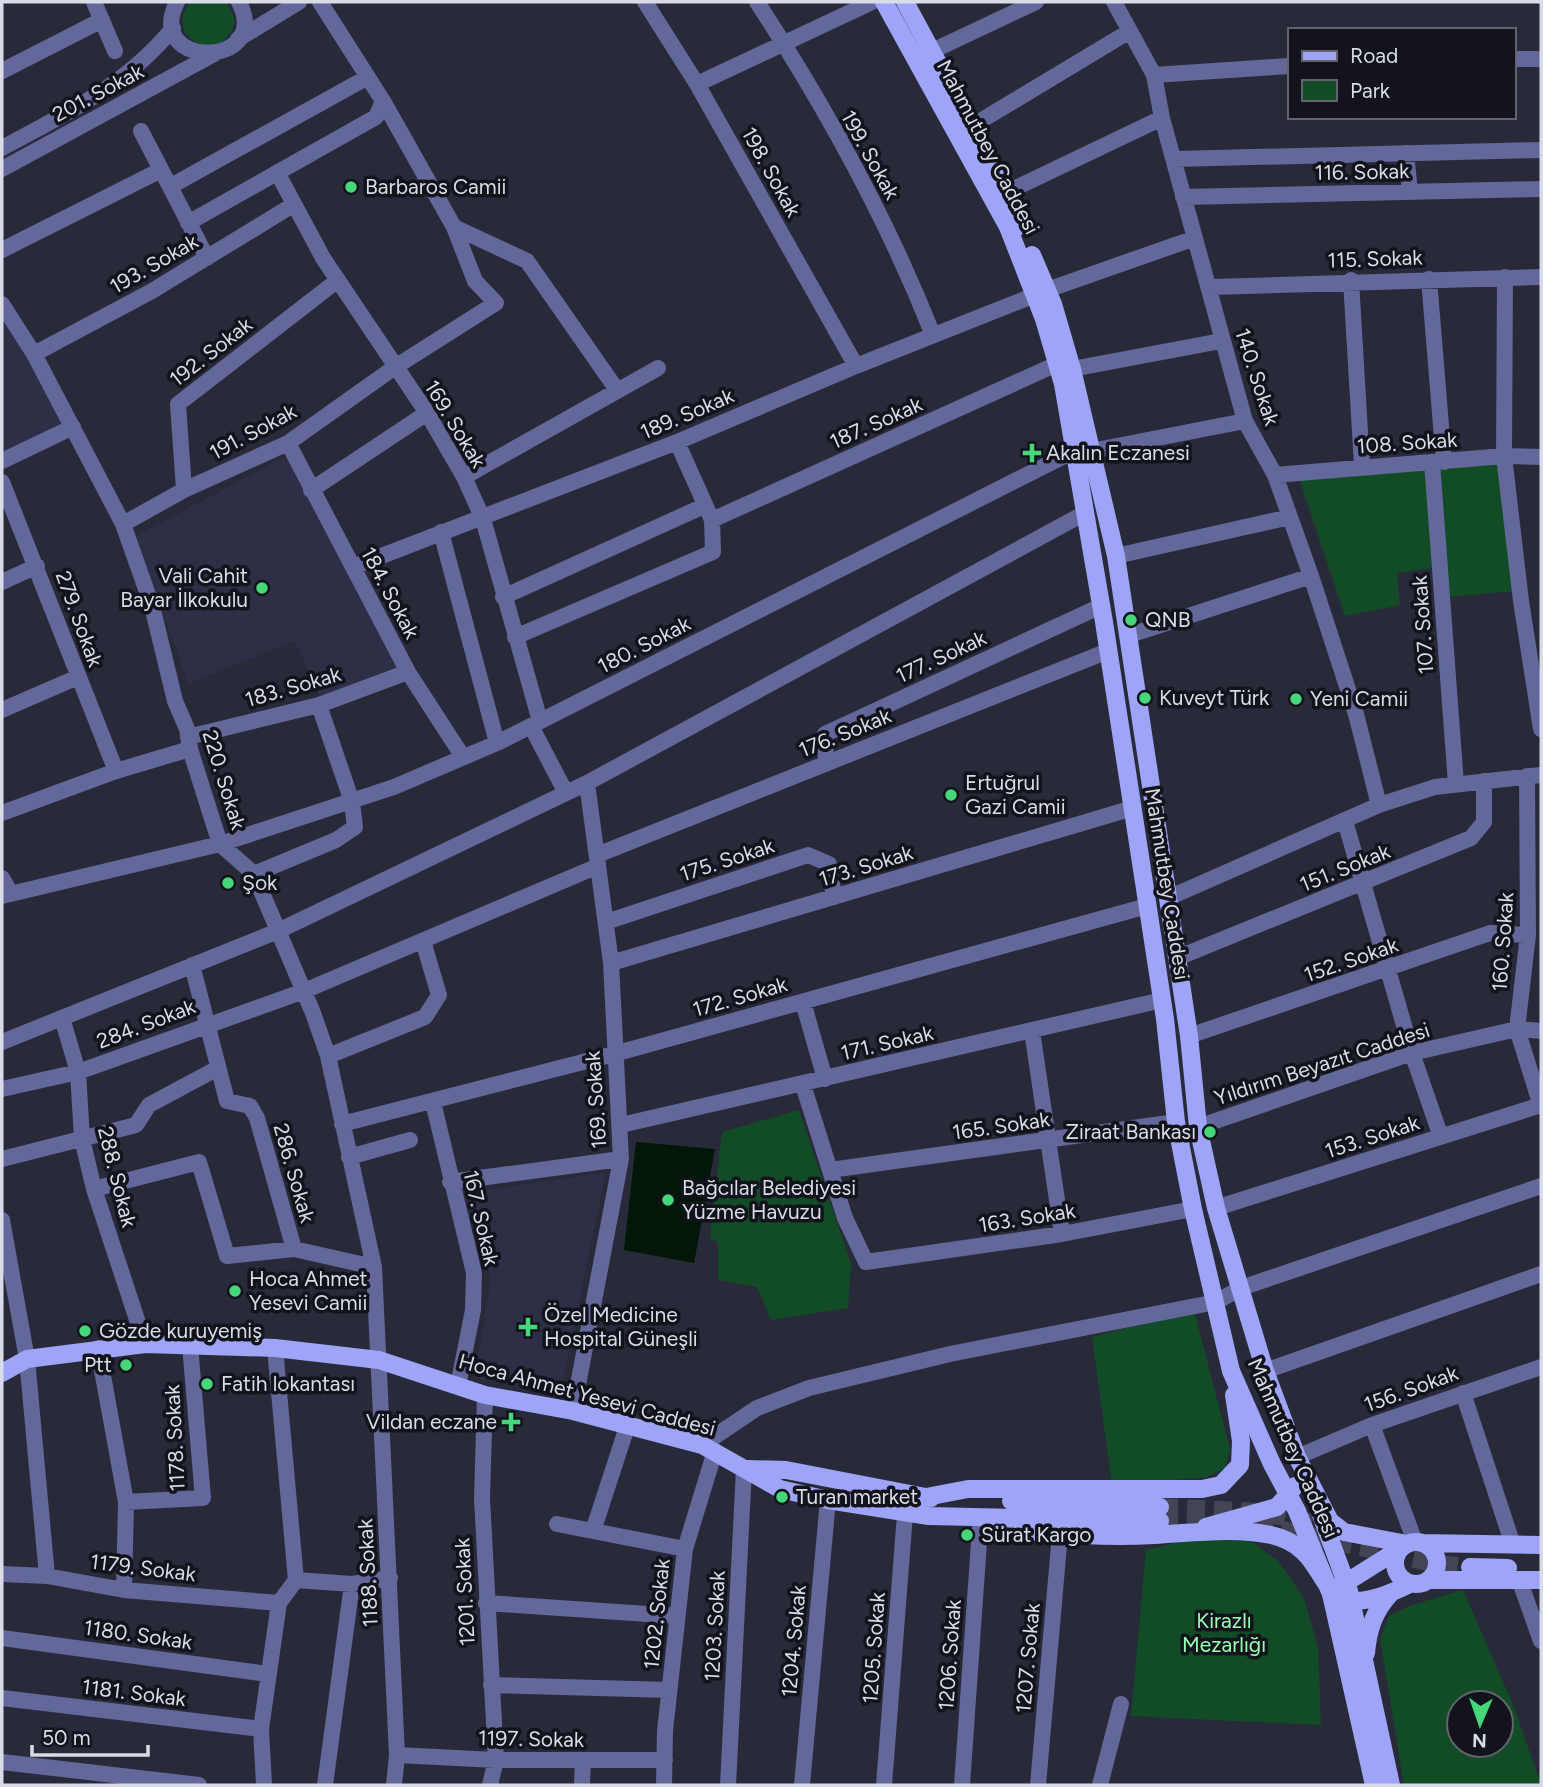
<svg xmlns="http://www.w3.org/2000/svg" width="1543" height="1787" viewBox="0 0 1543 1787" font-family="Figtree,sans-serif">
<rect width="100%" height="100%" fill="#282a3a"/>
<path fill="#2d2f46" d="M2,310l62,116 -62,29z
M298,450l112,214 -88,38 -27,-61 -107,43 -52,-148z
M606,1173l-47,225 -84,-21 16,-99 -24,-85z"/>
<path fill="#124c27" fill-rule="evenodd" d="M190,2h37l8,18c-9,48 -74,20 -45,-18z
M1499,461l17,130 -67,6 -12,-128z
M1425,468l7,100 -35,5 3,32 -55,11 -46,-138z
M799,1110l52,154 -3,44 -77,12 -14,-33 -39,-7v-38l-8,-4 12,-106z
M1194,1310l36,139 -5,19 -18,9 -95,8 -20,-148z
M1196,1538l55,3 27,20 26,37 14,50 3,77 -190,-9 15,-166z
M1463,1590l51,117 27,78h-137l-24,-146 9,-23 23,-11zM1501,1703v42h-42v-42z"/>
<path fill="#011707" d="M636,1142l79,7 -21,114 -70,-13z"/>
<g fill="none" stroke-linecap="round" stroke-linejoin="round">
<path stroke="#434554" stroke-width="18" stroke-dasharray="18 9" stroke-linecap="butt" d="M1160,1507l101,5 52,11
M1160,1521l63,2
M1255,1524l183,40 32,3"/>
<path stroke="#636799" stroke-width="16" d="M94,2l21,49
M177,2c-34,68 96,67 62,0
M645,2l52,82 159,282
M757,2c68,104 130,217 176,333
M1114,2l40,73 8,43 83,303 30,54 36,101 45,138 23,91
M238,39l61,-37
M930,52l106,-50
M1513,59h28
M2,71l100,-51
M1154,75l135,-9
M697,84l175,-82
M383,101l71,126 73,34 90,129
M972,126l158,-95
M141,131l66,127
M2,148c63,-34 125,-63 171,-120
M1406,153l4,39
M1174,159l367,-9
M2,169l212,-115
M278,174l45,84 104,155 37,64 19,42 57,202
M171,186l197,-109
M1005,193l157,-75
M1183,197l358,-8
M188,223l188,-106 7,-16 -63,-99
M2,250l159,-80
M1505,277l-1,179 17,145 20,128
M1429,279l15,183
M1351,280l11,186
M1211,287l330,-10
M1047,290l148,-52
M2,304l32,50 89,170 29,82 23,95 12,28 3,20 30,95 34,30 59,139 15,43 46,211 23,488 -3,30
M34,354l118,-63 141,-86
M1072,369l149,-28
M288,443l120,229 55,85
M1091,451l154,-30
M2,461l71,-34
M1432,462l24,322
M1275,475l229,-19 37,1
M464,477l194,-109
M2,482l114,289
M184,490l-6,-86 160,-124
M311,490l116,-77
M712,520l345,-156
M123,524l61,-34 104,-47 107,-76 101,-64 -21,-22 -21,-54
M441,532l56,211
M1116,556l174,-39
M353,567l324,-125 179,-76 179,-71
M2,582l35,-16
M503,597l201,-91
M1130,635l181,-59
M515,637l198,-85 -1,-32 -35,-78
M2,710l76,-33
M531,726l35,67
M188,737l131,-32 89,-33
M826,764l-1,-30 276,-128
M1527,776l1,159 -11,94 24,77
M2,813l114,-42 74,-22
M1345,821l67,232 29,84
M597,855l511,-204
M254,874l82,-34 19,-13 -3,-25 -33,-97
M2,878l9,16
M2,896l218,-52 174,-57 103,-44 577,-292
M1168,898l211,-93 56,-18 106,-12
M606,922l202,-67 21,9 5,33
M1177,958l294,-120 13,-16v-41
M611,963l522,-155
M192,965l35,136 23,5 7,12 37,131
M803,1002l22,77
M62,1018l16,54 4,67 12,50 51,155
M1032,1031l30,203
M1189,1036l301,-103 38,2
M2,1042l276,-111 309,-148 498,-270
M328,1056l97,-39 14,-22 -16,-54
M803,1085l42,133 21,44 196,-28 131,-25
M2,1089l76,-17 226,-81 294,-125
M433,1102l41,171 -1,37 -15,76
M342,1124l272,-70 533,-148
M621,1125l541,-125
M1198,1127l214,-74 105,-24 24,2
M349,1157l61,-17
M2,1159l134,-34 13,-20 69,-37
M830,1170l346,-48
M450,1182l171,-23
M94,1189l105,-27 28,94 67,-7 80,18
M1216,1208l325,-103
M2,1220l25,139 20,217
M98,1348l28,154 -2,88
M1265,1371l276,-97
M1463,1393l50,152
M485,1395l-3,103 14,262 -6,25
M573,1411l48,-252 -10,-196 -24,-180
M1372,1425l43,117
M702,1445l55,-37 52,-20 141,-34 266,-52 25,-14 300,-102
M1297,1457l75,-32 169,-58
M126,1502l77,-4 -13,-153
M557,1524l128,25
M593,1531l34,-104
M2,1574l45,2 77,14 155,13
M1519,1579l22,62
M296,1580l56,4 38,-6
M486,1603l191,13
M2,1638l266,36
M491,1685l178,5
M2,1698l259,31
M397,1755l99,5h169
M2,1762l197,23
M264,1785l-3,-56 18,-126 17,-23 -21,-232
M325,1785l27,-201
M582,1785l1,-25
M664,1785l1,-54 20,-182 30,-98
M728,1785l16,-316
M802,1785l26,-285
M884,1785l21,-271
M962,1785l18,-257
M1038,1785l22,-251
M1100,1785l21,-81"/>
<path stroke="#9ea4f6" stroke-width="18" d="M884,2l124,225 36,92 19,65 41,238 61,397 11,103 17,87 38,162 41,93 25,47 34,83 43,191
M905,2l67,124 47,100
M1032,255l21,49 19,65 44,187 73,480 9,91 18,81 49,163 32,86 33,64 14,11 63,12
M2,1373l25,-14 118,-15 130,4 104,12 106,35 88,16 129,34 78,44 48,11 101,16 231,5
M748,1469l38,1 145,28
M921,1498l47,-9h234l19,-4 19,-20 1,-24 -7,-46
M1011,1501l149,6
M1321,1515l28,76 42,194
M1206,1527l71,-20 18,-21
M994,1529c53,4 107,9 160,6 38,-2 80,-8 117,0 73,16 31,102 139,49
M1395 1563a21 21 0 1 1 42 0a21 21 0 1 1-42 0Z
M1422,1543l119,2
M1470,1567l38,1
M1430,1580h111
M1339,1587l62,-39
M1366,1653c2,-23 8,-42 24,-59"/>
</g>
<g fill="#46d77a" stroke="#12131b" stroke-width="2.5">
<circle cx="351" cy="187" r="7"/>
<path d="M1028.5 442.5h7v7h7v7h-7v7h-7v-7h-7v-7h7z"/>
<circle cx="262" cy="588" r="7"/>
<circle cx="1131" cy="620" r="7"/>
<circle cx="1145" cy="698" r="7"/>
<circle cx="1296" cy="699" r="7"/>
<circle cx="951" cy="795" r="7"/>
<circle cx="228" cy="883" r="7"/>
<circle cx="1210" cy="1132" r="7"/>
<circle cx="668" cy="1200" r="7"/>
<circle cx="235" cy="1291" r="7"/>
<path d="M524.5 1316.5h7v7h7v7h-7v7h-7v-7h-7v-7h7z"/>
<circle cx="85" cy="1331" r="7"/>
<circle cx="126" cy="1365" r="7"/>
<circle cx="207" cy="1384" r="7"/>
<path d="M507.5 1411.5h7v7h7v7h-7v7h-7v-7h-7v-7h7z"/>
<circle cx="782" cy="1497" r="7"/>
<circle cx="967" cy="1535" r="7"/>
</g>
<g text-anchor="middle" stroke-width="7" stroke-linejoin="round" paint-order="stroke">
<g font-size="21" fill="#d9dbe6" stroke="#12131b">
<text transform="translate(98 93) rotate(-28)" y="7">201. Sokak</text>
<text transform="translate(988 147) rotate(62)" y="7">Mahmutbey Caddesi</text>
<text transform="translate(870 155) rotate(61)" y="7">199. Sokak</text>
<text transform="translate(771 172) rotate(61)" y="7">198. Sokak</text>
<text transform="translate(1362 172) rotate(-1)" y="7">116. Sokak</text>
<text transform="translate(1375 259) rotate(-2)" y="7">115. Sokak</text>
<text transform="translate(154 264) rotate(-30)" y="7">193. Sokak</text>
<text transform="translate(211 352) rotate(-38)" y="7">192. Sokak</text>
<text transform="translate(1257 377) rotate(72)" y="7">140. Sokak</text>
<text transform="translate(687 414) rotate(-23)" y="7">189. Sokak</text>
<text transform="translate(876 423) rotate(-24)" y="7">187. Sokak</text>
<text transform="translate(455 424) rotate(59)" y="7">169. Sokak</text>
<text transform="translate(253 432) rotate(-28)" y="7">191. Sokak</text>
<text transform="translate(1407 443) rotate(-4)" y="7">108. Sokak</text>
<text transform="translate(390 593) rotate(62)" y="7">184. Sokak</text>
<text transform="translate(79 619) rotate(70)" y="7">279. Sokak</text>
<text transform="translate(1423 625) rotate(-94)" y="7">107. Sokak</text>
<text transform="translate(644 645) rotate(-27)" y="7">180. Sokak</text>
<text transform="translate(941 657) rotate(-25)" y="7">177. Sokak</text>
<text transform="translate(293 687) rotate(-16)" y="7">183. Sokak</text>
<text transform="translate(845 733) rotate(-22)" y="7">176. Sokak</text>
<text transform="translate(224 780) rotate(73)" y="7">220. Sokak</text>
<text transform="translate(727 860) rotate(-18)" y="7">175. Sokak</text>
<text transform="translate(866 866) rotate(-17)" y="7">173. Sokak</text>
<text transform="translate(1345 868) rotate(-22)" y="7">151. Sokak</text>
<text transform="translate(1167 884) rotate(81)" y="7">Mahmutbey Caddesi</text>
<text transform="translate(1503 942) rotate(-86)" y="7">160. Sokak</text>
<text transform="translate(1351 960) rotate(-19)" y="7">152. Sokak</text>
<text transform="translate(740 997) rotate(-16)" y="7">172. Sokak</text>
<text transform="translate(146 1024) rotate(-21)" y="7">284. Sokak</text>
<text transform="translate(887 1043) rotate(-13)" y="7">171. Sokak</text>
<text transform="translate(1322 1064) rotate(-18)" y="7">Yıldırım Beyazıt Caddesi</text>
<text transform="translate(596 1100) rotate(-94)" y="7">169. Sokak</text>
<text transform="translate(1001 1126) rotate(-8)" y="7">165. Sokak</text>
<text transform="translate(1372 1137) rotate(-18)" y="7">153. Sokak</text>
<text transform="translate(294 1173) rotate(74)" y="7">286. Sokak</text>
<text transform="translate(117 1177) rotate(76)" y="7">288. Sokak</text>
<text transform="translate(481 1218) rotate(77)" y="7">167. Sokak</text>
<text transform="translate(1027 1218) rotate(-9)" y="7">163. Sokak</text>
<text transform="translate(1411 1389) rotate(-20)" y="7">156. Sokak</text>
<text transform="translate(587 1395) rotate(15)" y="7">Hoca Ahmet Yesevi Caddesi</text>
<text transform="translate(175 1438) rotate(-93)" y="7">1178. Sokak</text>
<text transform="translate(1293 1448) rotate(66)" y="7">Mahmutbey Caddesi</text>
<text transform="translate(143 1568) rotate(7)" y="7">1179. Sokak</text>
<text transform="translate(368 1573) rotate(-93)" y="7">1188. Sokak</text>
<text transform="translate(465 1592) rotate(-93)" y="7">1201. Sokak</text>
<text transform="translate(657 1614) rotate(-84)" y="7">1202. Sokak</text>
<text transform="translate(715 1626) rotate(-87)" y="7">1203. Sokak</text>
<text transform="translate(138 1635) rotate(8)" y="7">1180. Sokak</text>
<text transform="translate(794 1641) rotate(-85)" y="7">1204. Sokak</text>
<text transform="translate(874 1648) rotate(-86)" y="7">1205. Sokak</text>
<text transform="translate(950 1655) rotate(-86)" y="7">1206. Sokak</text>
<text transform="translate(1028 1658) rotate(-85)" y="7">1207. Sokak</text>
<text transform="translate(134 1693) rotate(7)" y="7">1181. Sokak</text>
<text transform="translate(531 1739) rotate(1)" y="7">1197. Sokak</text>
</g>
<g font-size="21" fill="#d9dbe6" stroke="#12131b" text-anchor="start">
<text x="365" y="194">Barbaros Camii</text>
<text x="1046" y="460">Akalın Eczanesi</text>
<text x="248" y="583" text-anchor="end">Vali Cahit<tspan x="248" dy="24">Bayar İlkokulu</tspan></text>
<text x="1145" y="627">QNB</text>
<text x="1159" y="705">Kuveyt Türk</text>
<text x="1310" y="706">Yeni Camii</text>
<text x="965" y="790">Ertuğrul<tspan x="965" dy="24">Gazi Camii</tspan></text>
<text x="242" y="890">Şok</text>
<text x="1196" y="1139" text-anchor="end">Ziraat Bankası</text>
<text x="682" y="1195">Bağcılar Belediyesi<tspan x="682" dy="24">Yüzme Havuzu</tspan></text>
<text x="249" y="1286">Hoca Ahmet<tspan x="249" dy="24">Yesevi Camii</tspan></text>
<text x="544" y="1322">Özel Medicine<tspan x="544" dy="24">Hospital Güneşli</tspan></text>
<text x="99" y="1338">Gözde kuruyemiş</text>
<text x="112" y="1372" text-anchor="end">Ptt</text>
<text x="221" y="1391">Fatih lokantası</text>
<text x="497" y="1429" text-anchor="end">Vildan eczane</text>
<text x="796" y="1504">Turan market</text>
<text x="981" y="1542">Sürat Kargo</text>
</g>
<g font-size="21" fill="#96fdb1" stroke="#12131b">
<text x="1224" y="1628">Kirazlı<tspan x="1224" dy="24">Mezarlığı</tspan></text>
</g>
</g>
<rect width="1543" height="1787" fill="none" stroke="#d9dbe6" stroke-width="7"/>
<rect x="1288" y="28" width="228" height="91" fill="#12131b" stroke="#62636c" stroke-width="2"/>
<rect x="1302" y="51" width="35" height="10" fill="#9ea4f6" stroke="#62636c" stroke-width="2"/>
<text x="1350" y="63" font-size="21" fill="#d9dbe6">Road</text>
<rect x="1302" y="80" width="35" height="21" fill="#124c27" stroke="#62636c" stroke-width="2"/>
<text x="1350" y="98" font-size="21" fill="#d9dbe6">Park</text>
<g transform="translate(1480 1724) rotate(182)"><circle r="33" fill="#12131b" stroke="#62636c" stroke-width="2"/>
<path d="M0-5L12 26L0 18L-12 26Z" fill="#46d77a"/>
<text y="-10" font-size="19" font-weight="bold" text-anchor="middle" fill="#d9dbe6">N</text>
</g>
<path d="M32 1745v10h116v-10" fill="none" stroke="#d9dbe6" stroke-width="3.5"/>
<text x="42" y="1745" font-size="21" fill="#d9dbe6" stroke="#12131b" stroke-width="5" paint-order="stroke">50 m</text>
</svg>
